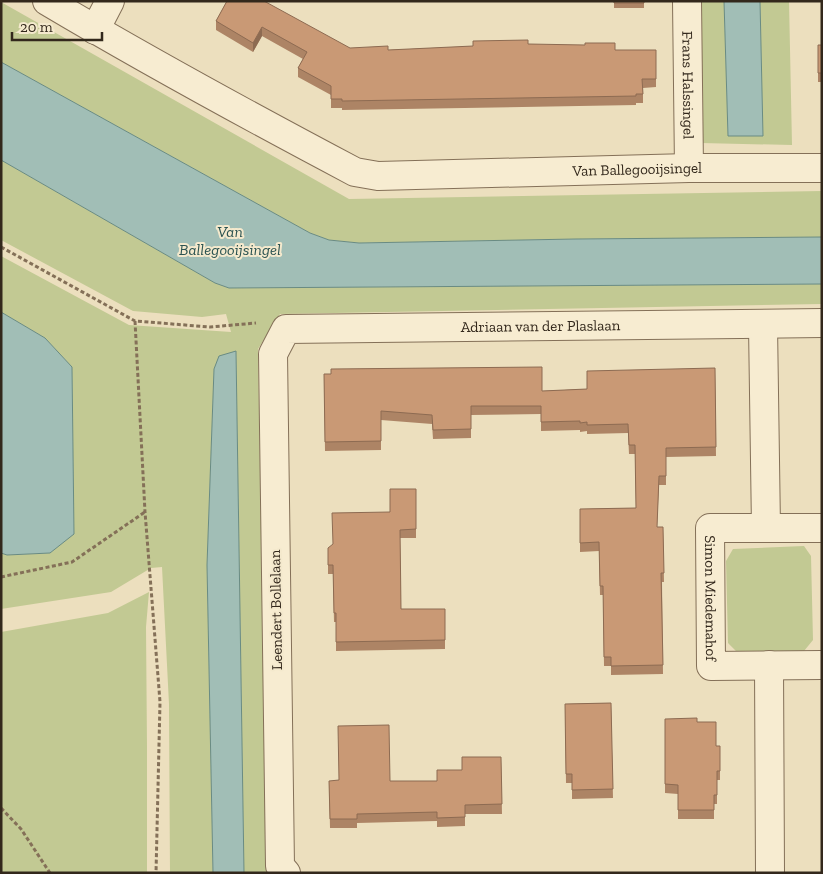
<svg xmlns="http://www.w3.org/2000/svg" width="823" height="874" viewBox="0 0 823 874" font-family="'Zilla Slab',serif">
<rect width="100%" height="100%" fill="#ecdfbe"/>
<path fill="#c2c993" d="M699,1h25l4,135h35l-3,-135h29l3,144 -91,-2z
M1,2l348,197 473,-8v46l-246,2 -217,4 -30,-3 -19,-7 -309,-171z
M1,160l214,123 14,5 593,-4v20l-542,10 -22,35 9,524h-23l-8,-522 -22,18 -7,196 6,308h-43l-1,-169 -7,-137 -11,1 -40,24 -110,17v-56l6,2 43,-2 24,-20 -2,-166 -27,-29 -44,-26v-56l128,69 102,7 -5,-18 -24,3 -69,-6 -132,-71z
M804,546l7,10 2,84 -9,11 -66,2 -10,-10 -2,-82 7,-12z
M149,592l-3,35 1,120v126h-146v-241l107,-19z"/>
<path fill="#a1beb6" stroke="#698b83" d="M724,1h36l3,135h-35z
M1,62l309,171 19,7 30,3 217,-4 246,-2v47l-593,4 -14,-5 -214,-123z
M1,312l44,26 27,29 2,167 -24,19 -43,2 -6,-2z
M236,351l8,522h-31l-6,-308 7,-196 5,-13z"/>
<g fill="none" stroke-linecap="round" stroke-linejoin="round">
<g stroke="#847058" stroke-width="30">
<g id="minor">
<path id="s1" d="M47,1c101,60 204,116 308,171l23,4 311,-8h133"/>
<path id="s2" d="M687,1l2,167"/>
<path d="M95,30l15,-29"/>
<path d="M763,325l3,203"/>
<path id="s3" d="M822,528h-112l1,138 111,-1"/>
<path d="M769,665l1,208"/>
<path id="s4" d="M286,873l-6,-7 -7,-512 13,-25 536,-6"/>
</g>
</g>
<path stroke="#847058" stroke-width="3" stroke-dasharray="4 2.5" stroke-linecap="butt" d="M1,247l134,74 75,6 46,-4
M135,321l10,191 15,190 -4,171
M1,577l71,-15 73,-50
M1,808l20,21 29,44"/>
<use href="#minor" stroke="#f7ecd1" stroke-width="28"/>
</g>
<path fill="#ad8465" d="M227,1l123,47 38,2 140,-6 87,6h41v37l-13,1v15h-7v2l-294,5v-2h-11v-13l-33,-18v-9l5,-9 -41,-23 -9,16 -37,-22v-9z
M614,1h30v7h-30z
M818,45h4v37h-4z
M715,368l1,88 -50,1v28h-7l-2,42h6l1,55h-2l1,92 -52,1v-9h-7l-1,-71h-3l-1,-44 -19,1v-43l56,-1 -1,-54h-6l-1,-21 -41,1v-3l-7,1v-2l-39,1v-17l-70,1v23l-38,1 -1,-15 -51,-4v30l-56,1 -1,-77 218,17 45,-2z
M416,489v49h-16l1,71h44v40l-109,2v-29h-2l-1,-48h-5v-17l62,-45z
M611,703l2,95 -41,1v-16h-6l-1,-79z
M665,719l32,3 19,24h4v34h-3v24h-3v15h-36v-25l-13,-1z
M501,757l1,57h-37v12l-28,1v-6l-80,2v5h-27l-1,-47h108l25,-11z"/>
<path fill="#8d6b52" d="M262,27v9l-9,16v-9z"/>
<path fill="#c99975" stroke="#8d6b52" d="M227,1h37l86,47 38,-2v4l85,-4v-5l55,-1v4l57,1v-2h30v7h41v29h-14l1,15h-7v2l-294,5v-2h-11v-13l-33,-18 9,-16 -45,-25 -9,16 -37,-22z
M614,1h30v2h-30z
M818,45h4v28h-4z
M542,367v24l45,-2v-18l128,-3 1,79 -50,1v28h-7l-2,51h6l1,46h-3l2,92 -52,1v-9h-7l-1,-71h-3l-1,-44 -19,1v-34l56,-1 -1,-63h-6l-1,-21 -41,1v-3l-7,1v-2l-39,1v-16h-70v23l-38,1 -1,-15 -51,-4v30l-56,1 -1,-68h7v-5z
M390,489h26v40l-16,1 1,79h44v31l-109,2v-29h-2l-1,-48h-5v-17l5,-4 -1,-31 58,-1z
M611,703l2,86 -41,1v-16h-6l-1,-70z
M697,718v4h19v24h4v25h-3v24h-3v15h-36v-25l-13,-1v-65z
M389,725l1,56h47v-11h25v-13h39l1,47 -37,1v12l-28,1v-6l-80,2v5h-27l-1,-38 10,-1 -1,-54z"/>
<g text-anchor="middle" stroke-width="4" stroke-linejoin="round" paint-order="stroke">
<g font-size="15" fill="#33281c" stroke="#f4e9cd">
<text dy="5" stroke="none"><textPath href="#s2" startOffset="84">Frans Halssingel</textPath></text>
<text dy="5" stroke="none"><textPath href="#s1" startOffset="635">Van Ballegooijsingel</textPath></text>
<text dy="5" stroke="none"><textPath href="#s4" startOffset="804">Adriaan van der Plaslaan</textPath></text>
<text dy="5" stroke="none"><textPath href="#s3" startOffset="182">Simon Miedemahof</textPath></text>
<text transform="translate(276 610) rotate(-91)" y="5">Leendert Bollelaan</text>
</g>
<g font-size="16" font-style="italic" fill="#2b5351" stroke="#f4e9cd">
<text x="230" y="237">Van<tspan x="230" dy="18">Ballegooijsingel</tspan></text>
</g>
</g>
<rect width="823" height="874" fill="none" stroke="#33281c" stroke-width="5"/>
<path d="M12 32v8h90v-8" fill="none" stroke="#33281c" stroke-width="2.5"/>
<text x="20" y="32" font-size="15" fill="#33281c" stroke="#f4e9cd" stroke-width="4" paint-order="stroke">20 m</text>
</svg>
